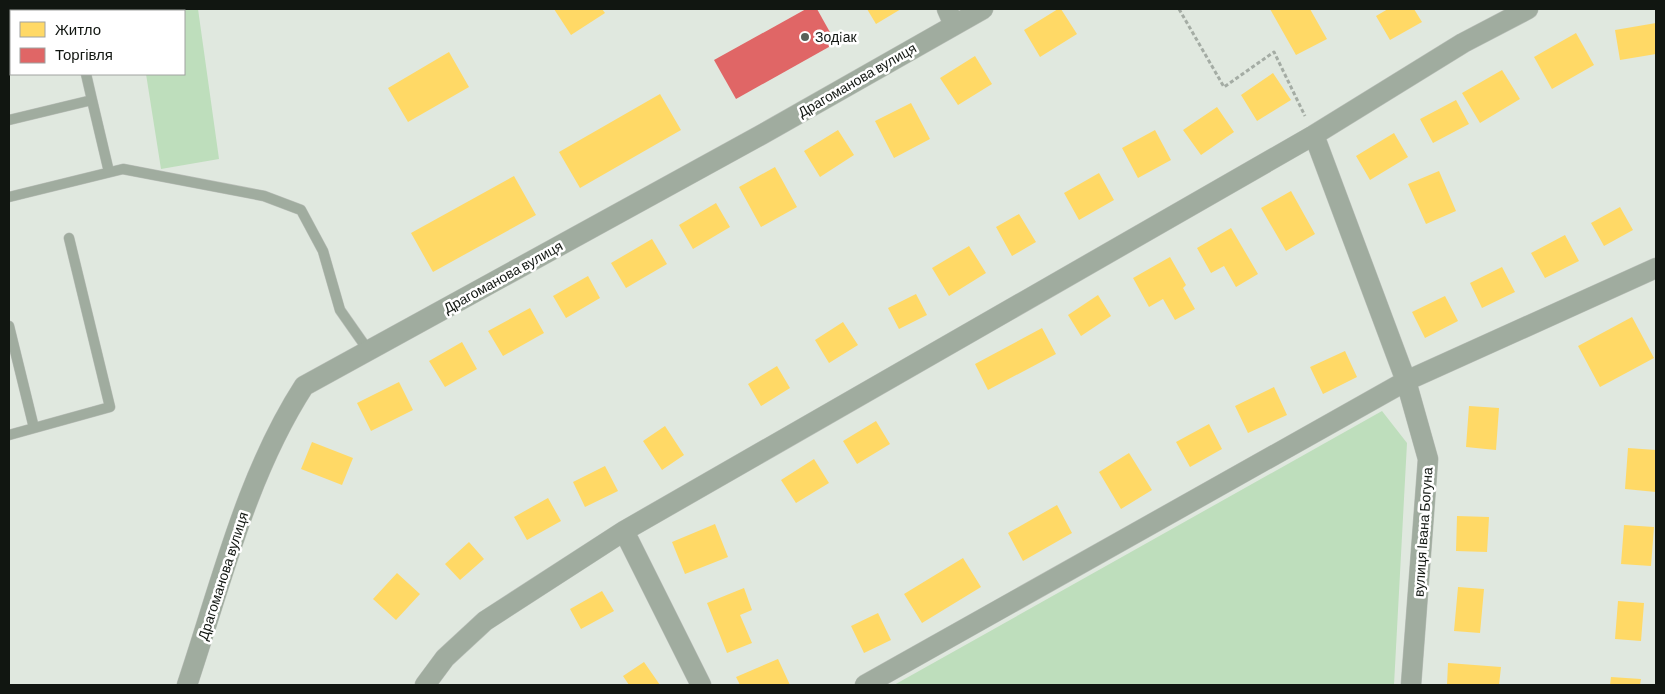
<svg xmlns="http://www.w3.org/2000/svg" width="1665" height="694" viewBox="0 0 1665 694" font-family="Barlow,sans-serif">
<rect width="100%" height="100%" fill="#e0e8df"/>
<path fill="#bedebc" d="M138,9h60l21,150 -58,10 -15,-95h38v-63h-46z
M1382,411l25,32 -13,242h-500z"/>
<path fill="#ffd966" d="M554,9h48l3,4 -34,22z
M867,9h34l-25,15z
M1058,9h3l16,25 -37,23 -16,-27z
M1270,9h40l17,30 -31,16z
M1388,9h26l8,13 -32,18 -14,-24z
M1656,23v31l-36,6 -5,-30z
M1576,33l18,32 -42,24 -18,-32z
M449,52l20,35 -61,35 -20,-34z
M975,56l17,28 -34,21 -18,-27z
M1502,70l18,29 -40,24 -18,-30z
M1273,73l18,27 -34,21 -16,-26z
M660,94l21,36 -101,58 -21,-36z
M1456,100l13,24 -36,19 -13,-24z
M911,103l19,36 -36,19 -19,-37z
M1217,107l17,25 -33,23 -18,-25z
M838,130l16,25 -34,22 -16,-26z
M1155,130l16,30 -33,18 -16,-30z
M1394,133l14,24 -38,23 -14,-24z
M775,167l22,40 -36,20 -22,-40z
M1439,171l17,40 -30,13 -18,-40z
M1099,173l15,27 -35,20 -15,-27z
M514,176l22,39 -103,57 -22,-39z
M1291,191l24,43 -29,17 -25,-43z
M716,203l14,24 -37,22 -14,-24z
M1620,207l13,23 -29,16 -13,-23z
M1019,214l17,28 -24,14 -16,-29z
M1231,228l27,46 -22,13 -12,-21 -13,7 -14,-25z
M1565,235l14,26 -34,17 -14,-25z
M652,239l15,25 -41,24 -15,-25z
M969,246l17,27 -37,23 -17,-28z
M1170,257l16,28 -3,3 12,21 -20,11 -12,-21 -14,8 -16,-29z
M1502,267l13,25 -33,16 -12,-25z
M588,276l12,22 -34,20 -13,-22z
M916,294l11,21 -28,14 -11,-21z
M1098,295l13,21 -30,20 -13,-21z
M1445,296l13,25 -33,17 -13,-26z
M530,308l14,25 -41,23 -15,-25z
M1632,317l22,41 -54,29 -22,-41z
M843,322l15,23 -29,18 -14,-23z
M1042,328l14,26 -68,36 -13,-26z
M462,342l15,27 -32,18 -16,-26z
M1345,351l12,26 -34,17 -13,-27z
M777,366l13,22 -29,18 -13,-22z
M399,382l14,28 -42,21 -14,-28z
M1274,387l13,28 -39,18 -13,-27z
M1469,406l30,2 -3,42 -30,-3z
M876,421l14,23 -33,20 -14,-23z
M1209,424l13,25 -32,18 -14,-25z
M665,426l19,29 -22,15 -19,-29z
M312,442l41,16 -11,27 -41,-16z
M1628,448l28,2v42l-31,-3z
M1129,453l23,37 -31,19 -22,-37z
M814,459l15,24 -33,20 -15,-23z
M605,466l13,25 -33,16 -12,-25z
M548,498l13,23 -34,19 -13,-23z
M1057,505l15,28 -49,28 -15,-28z
M1457,516l32,1 -2,35 -31,-1z
M715,524l13,33 -43,17 -13,-32z
M1624,525l30,2 -3,39 -30,-2z
M469,542l15,17 -24,21 -15,-16z
M963,558l18,29 -59,36 -18,-29z
M397,573l23,21 -24,26 -23,-21z
M1458,587l26,2 -4,44 -26,-2z
M744,588l8,22 -12,5 12,28 -25,10 -20,-50z
M602,591l12,20 -33,18 -11,-20z
M1618,601l26,2 -3,38 -26,-2z
M878,613l13,27 -27,13 -13,-27z
M778,659l12,26h-50l-4,-8z
M644,662l16,23h-31l-6,-9z
M1448,663l53,4 -2,18h-52z
M1611,677l30,2 -1,6h-30z"/>
<path fill="#e06666" d="M806,9h11l19,34 -100,56 -22,-39z"/>
<g fill="none" stroke-linecap="round" stroke-linejoin="round">
<g stroke="#bcc1bb" stroke-width="11">
<path id="service" d="M86,74l6,26
M9,120l83,-20 17,72
M9,197l114,-28 141,27 37,14 22,41 17,59 28,40
M9,326l25,102
M9,435l101,-28 -41,-169"/>
</g>
<g stroke="#bcc1bb" stroke-width="21">
<path id="minor" d="M947,9l7,16
M1314,135l92,246 22,78 -17,226
M624,531l77,154
M187,685c34,-101 59,-209 117,-299l457,-251 222,-126
M425,685l20,-27 40,-37 139,-90 690,-396 149,-92 65,-34
M865,685l541,-304 250,-113"/>
</g>
<path stroke="#a4aca4" stroke-width="3" stroke-dasharray="4 2.5" stroke-linecap="butt" d="M1179,9l45,78 50,-35 31,64"/>
<use href="#service" stroke="#a0ac9f" stroke-width="10"/>
<use href="#minor" stroke="#a0ac9f" stroke-width="20"/>
</g>
<circle fill="#596059" stroke="#fff" stroke-width="2" cx="805" cy="37" r="5"/>
<g text-anchor="middle" stroke-width="5" stroke-linejoin="round" paint-order="stroke">
<g font-size="14" fill="#111611" stroke="#fff" text-anchor="start">
<text x="815" y="42">Зодiак</text>
</g>
<g font-size="14" fill="#111611" stroke="#fff">
<text transform="translate(857 80) rotate(-30)" y="5">Драгоманова вулиця</text>
<text transform="translate(503 277) rotate(-29)" y="5">Драгоманова вулиця</text>
<text transform="translate(1423 532) rotate(-86)" y="5">вулиця Івана Богуна</text>
<text transform="translate(223 576) rotate(-72)" y="5">Драгоманова вулиця</text>
</g>
</g>
<rect width="1665" height="694" fill="none" stroke="#111611" stroke-width="20"/>
<rect x="10" y="10" width="175" height="65" fill="#ffffff" stroke="#a0a2a0"/>
<rect x="20" y="22" width="25" height="15" fill="#ffd966" stroke="#a0a2a0"/>
<text x="55" y="35" font-size="15" fill="#111611">Житло</text>
<rect x="20" y="48" width="25" height="15" fill="#e06666" stroke="#a0a2a0"/>
<text x="55" y="60" font-size="15" fill="#111611">Торгівля</text>
</svg>
